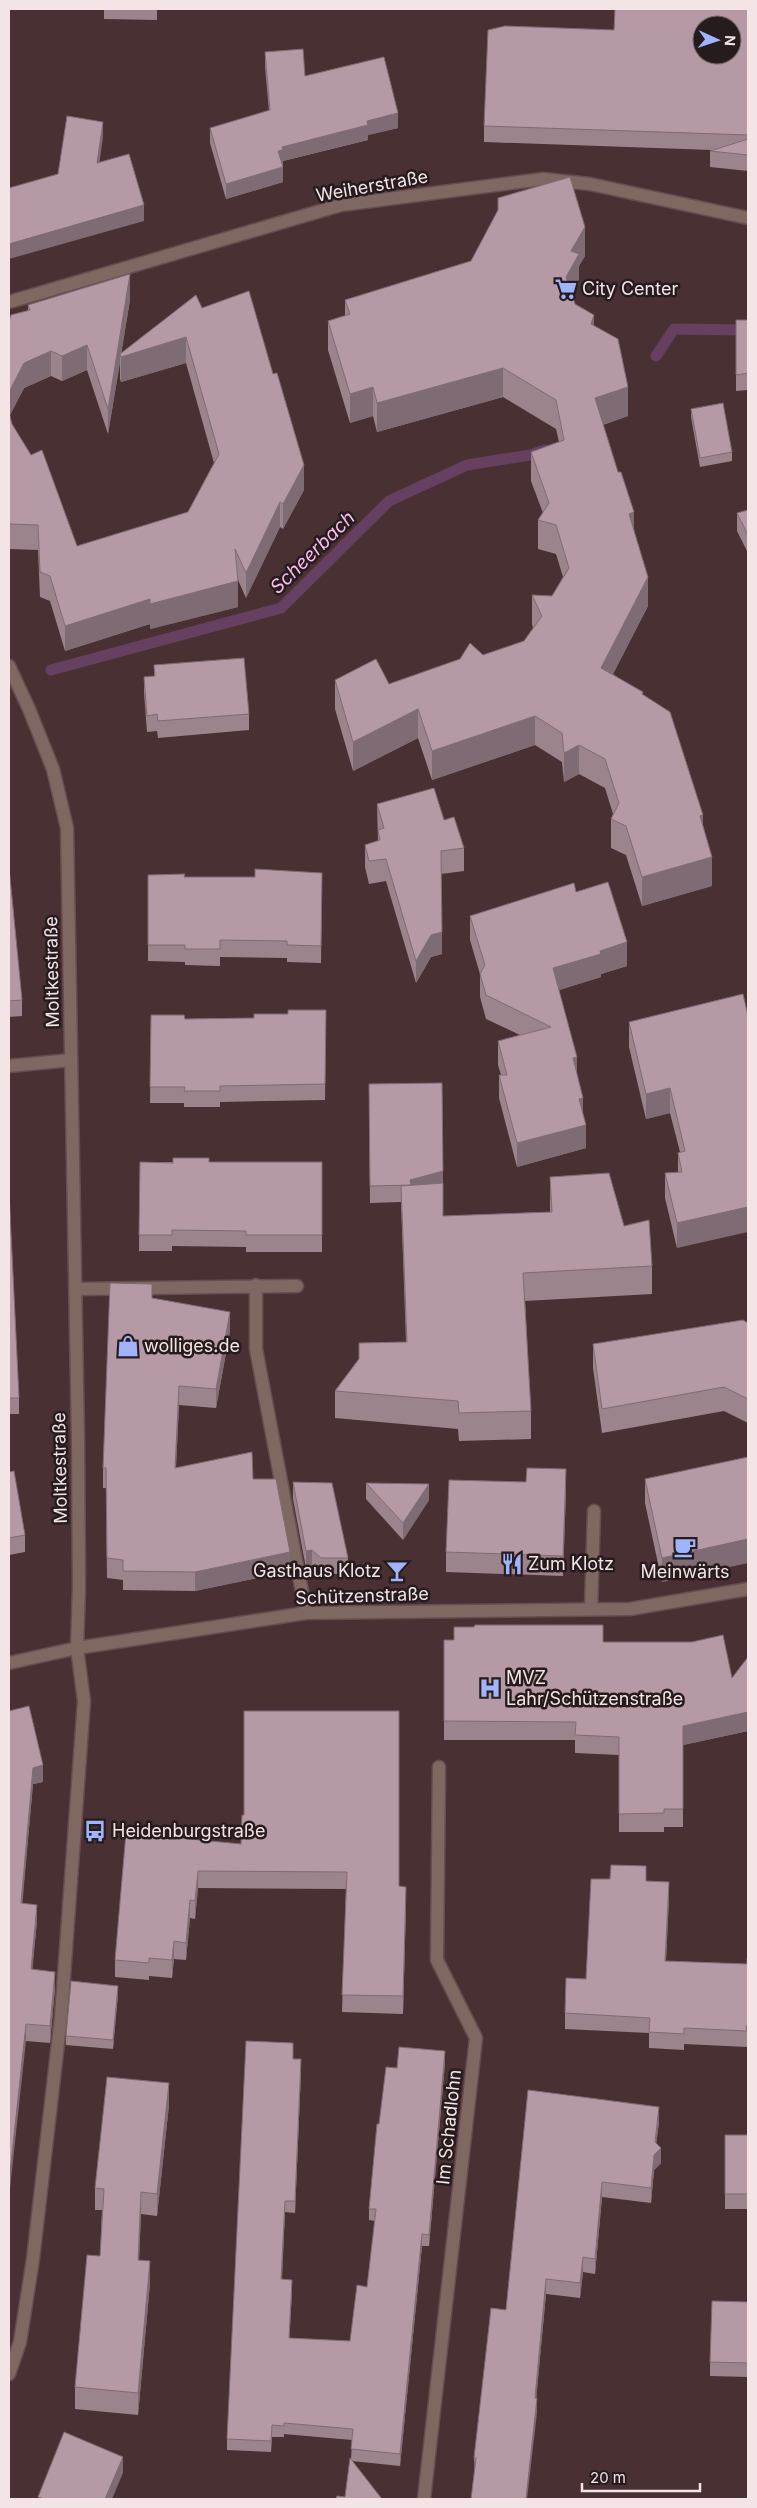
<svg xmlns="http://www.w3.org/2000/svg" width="757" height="2508" viewBox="0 0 757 2508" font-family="Inter,sans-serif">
<rect width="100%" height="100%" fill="#493033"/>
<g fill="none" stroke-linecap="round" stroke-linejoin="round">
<path stroke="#664060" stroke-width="11" d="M656,356l18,-27 74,1
M51,670l230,-62 108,-107 78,-36 63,-10 15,-5"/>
<g stroke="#654d50" stroke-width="15">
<path id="lane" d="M591,1609l3,-98"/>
</g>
<g stroke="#654d50" stroke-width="15">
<path id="street" d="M9,302l332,-97 202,-26 47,5 158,34
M9,666l20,43 24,60 14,59 11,612 1,148 -2,60 7,53 -23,316 -28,242 -13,83 -11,32
M9,1066l62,-6
M256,1285v64l50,264
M76,1289l221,-3
M9,1663l68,-15 229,-35 324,-4 118,-20
M424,2499l52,-461 -39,-78 2,-193"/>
</g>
<use href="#lane" stroke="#7f6862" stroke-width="12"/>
<use href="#street" stroke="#7f6862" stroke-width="12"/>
</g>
<path fill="#9c848d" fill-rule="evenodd" d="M104,9h53v11l-53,-1z
M748,9v162l-38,-4v-16l2,-1 -228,-8v-16l130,-96z
M265,52l40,24 93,52 -30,7v5l-85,21v4h-1l1,17 -57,17 -16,-56v-15l59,-17 -4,-44z
M498,198l87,58 -6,10v17l-7,12 3,9 19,22 34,90 -25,9 31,107 14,74 -35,68 30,21 60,130 9,61 -70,20 -16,-51 -15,-7v-29l2,-5 -8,-26 -26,-14 -15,8 -2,-20 -27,-17 -103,35 -14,-42 -65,33 -18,-62v-29l54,4 94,-29 41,-14 9,-13 -1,-4v-29l20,1 11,-19 -7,-23 -18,-5v-29l5,-7 -12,-32v-29l28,-10 -3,-13 -53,-32 -126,35 -4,-16 -23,7 -22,-73v-29l17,-5v-16l126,-39 27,-50z
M130,300l-9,53 81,-45 102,182 -21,39 -3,-2 -34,71 -8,-18v27l-88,22v-5l-85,27 -15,-50 -10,-4 -2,-47 -29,-1v-228l19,-10v-6zM120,362v17l1,3 65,-19 28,100 -26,49 -111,34 -65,-122 -2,-9 14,-27 27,-12 11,5 25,-11 21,64z
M748,320v70l-12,1v-54z
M691,409l41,43v9l-32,6 -9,-50z
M748,510v43l-11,-22v-18z
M154,665l95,49v16l-91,8 -1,-7 -10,1 -3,-39v-16l10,-1z
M377,804l67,16 20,28v23l-23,3 1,80 -11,3 -15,26 -30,-102 -17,3 -4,-17v-22l13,-4z
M9,867l13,133v16l-13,1z
M322,873l-1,90 -34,-1v-4l-67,-1v9l-35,-1v-3l-37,-1v-86l37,2h70z
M576,892l51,74 -26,8v3l-42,13 18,84 6,40 3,34 -69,19 -18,-69v-23h2l-3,-10v-24l22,-6 -34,-16 -6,-22v-23l-10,-34v-24z
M743,994l-66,254 -12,-50v-25l13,-1v-19l2,-1 -10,-39 -24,6 -17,-72v-25z
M288,1010h38l-1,90 -105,2v5h-36v-4h-34l1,-88 34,4 69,-1 34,-4z
M442,1083l1,133 107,-4v-35l74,49 28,40v28l-127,7 6,110v28l-72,2 -1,-12 -123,-11v-27l24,-32v-16l47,-1 -5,-140 -31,1 -1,-119z
M140,1162h182v90h-76v-5l-74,-1v5h-33z
M9,1191l10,207v16h-10z
M152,1299l78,32 -14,77 -37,-3 -3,62 77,12 37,92 -95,20 -72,-1v-10l-16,-2 -1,-90h-3v-20z
M748,1323v100l-24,-12 -122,22 -9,-65v-24z
M748,1457l-86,125 -17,-79v-24z
M9,1472l16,63v17l-16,3z
M293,1482l55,76v16h-27l-9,-8 -6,2 -13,-69z
M366,1483l63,17 -26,40 -37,-41z
M566,1490l-3,86 -117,-4v-20z
M444,1640l159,2 129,36 16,-21v74l-65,14v82h-19v5h-45v-77l-44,-2v-13h-131z
M9,1711l34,71 -10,2 -11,119 15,18 -5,48 23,19 -5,55 -24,-2z
M242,1815l157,71 7,18 -3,110 -61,-2 4,-123 -148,-1 -3,31 -5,-1 -4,42 -12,-1 -2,19 -23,-2v4l-34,-3v-17l11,-127 115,11z
M646,1881l23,17 -3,63 81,3 1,-5v83h-1v5l-63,-3v6l-35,-2v-15l-84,-4v-16z
M118,1994l-5,55 -47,-4v-9z
M293,2059l8,12 -6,142 -10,-1 -3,67 10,12 -3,47 61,3 17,-54 8,-66 -6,-1v-11l10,-85 18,-56 48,-5 -16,183h-7l-22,220 -48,-5 -7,36 6,-37 1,-20 -68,-6v3h-12l-1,15 -44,-2v-11z
M528,2090l131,32 -3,22 5,19 -7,7 -3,33 -49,-6 -7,77 -12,-2 -3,26 -34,-4 -10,104 1,15 -62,60 -1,-15 32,-148z
M169,2105l-12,111 -16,-2 -2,46 11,23 -12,132 -63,-6v-22l25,-131 2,-46h-7v-22z
M725,2135h23v74h-23z
M748,2302v75l-38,-1v-14z"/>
<path fill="#7f6b73" d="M398,113v15l-30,7v5l-85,21v4l-5,1v-15l4,-4 85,-26z
M103,122v16l-6,41v-16z
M283,167v15l-57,17v-15z
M144,205v16l-135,38v-15z
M585,227v29l-6,10v17l-13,23v-29l5,-26z
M130,274v26l-9,56 -1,-2v8l-12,72v-25z
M594,315v30l-3,-21z
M186,337v26l-65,19v-25z
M87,345v25l-25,11v-25z
M51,351v25l-27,12 -15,29v-25l15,-29z
M503,368v29l-126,35v-29z
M373,387v29l-23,7v-29z
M628,387v29l-33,11v-29z
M304,465v25l-21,39v-25z
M280,502v25l-34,71v-25z
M634,512v29l-5,-27z
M648,577v29l-47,91v-29z
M238,581v26l-88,22v-25z
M150,599v25l-85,27v-25z
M418,709v29l-65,33v-29z
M535,716v29l-103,35v-29z
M579,745v29l-15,8v-29z
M703,815v29l-3,-28z
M712,857v29l-70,20v-29z
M442,932v22l-11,3 -15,26v-22l15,-26z
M627,942v24l-26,8v3l-48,15v-24l47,-17z
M577,1057v24l-4,-23z
M670,1088v25l-24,6v-25z
M583,1098v24l-4,-23z
M586,1125v23l-69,19v-24z
M443,1171v16l-32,9 -1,-16z
M748,1207v25l-71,16v-25z
M230,1312v19l-14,77v-19z
M179,1386v19l-4,82v-19z
M566,1469v21l-3,86v-20z
M429,1484v16l-26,40v-17z
M748,1539v24l-86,19v-24z
M312,1550v16l-6,2v-17z
M290,1552v19l-95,20v-19z
M748,1712v19l-65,14v-19z
M43,1765v17l-10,2 -12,136v-17l12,-135z
M198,1871v17l-3,31v-18z
M669,1882v16l-4,79v-16z
M406,1887v17l-3,110v-18z
M190,1900v18l-4,42v-17z
M37,1905v16l-6,65v-17z
M174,1941v18l-2,19v-18z
M55,1972v16l-5,55v-17z
M118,1986v8l-5,55v-9z
M26,2024v17l-17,157v-16z
M445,2051v12l-16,183v-11z
M301,2059v12l-6,142v-12z
M169,2083v22l-12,111v-22z
M659,2107v15l-4,32 6,-6v15l-7,7 -3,33v-15z
M602,2182v15l-7,77v-15z
M141,2192v22l-3,67v-21z
M285,2201v11l-4,79v-12z
M422,2234v12l-22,220v-12z
M583,2257v15l-3,26v-15z
M150,2261v22l-12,132v-22z
M546,2279v15l-11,119v-15z
M292,2280v11l-3,59v-12z
M537,2398v15l-10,86h-1z
M123,2457v16l-11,26h-7z"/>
<path fill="#b599a4" stroke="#7f6b73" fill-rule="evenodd" d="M615,9h133v126l-264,-9 4,-96 17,-4 109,4zM702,25h30v30h-30z
M303,49l2,27 79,-19 14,56 -31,8 1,4 -86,22 1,3 -5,1 5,16 -57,17 -16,-56 60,-18 -5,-58z
M67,116l36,6 -6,41 32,-9 15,51 -135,39v-56l49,-14z
M748,139v16l-38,-4z
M570,177l15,50 -14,24 8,3 -13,23 9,27 19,11 -3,9 27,15 10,48 -33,11 23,74h3l13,40 -5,2 19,63 -47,91 42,24 -1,2 28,18 33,103 -3,1 12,41 -70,20 -16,-51 -15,-7 8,-16 -14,-44 -26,-14 -15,8 -2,-20 -27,-17 -103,35 -14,-42 -65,33 -18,-62 41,-21 13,25 71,-25 10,-16 13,12 41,-14 18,-25 -10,-21 20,1 17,-28 -13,-43 -18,-5 11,-17 -18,-51 33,-12 -8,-40 -53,-32 -126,35 -4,-16 -23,7 -22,-73 22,-7 -5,-14 126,-39 27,-51v-12z
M130,274l-22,135 -21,-64 -25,11 -11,-5 -27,12 -15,29v-71l2,-6 19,-5 -2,-5z
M249,291l24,83 4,-1 27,92 -21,39 -3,-2 -34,71 -11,-24 3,32 -88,23v-5l-85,27 -15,-50 -10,-4 -2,-47 -29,-1v-111l3,11 19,31 11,-5 35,96 111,-34 31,-58 -33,-117 -65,20 -1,-3 76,-59 6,13z
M736,320h12v53l-12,2z
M723,403l9,49 -32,6 -9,-49z
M748,510v25l-11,-22z
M244,658l5,56 -91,7 -1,-7 -10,2 -3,-39 11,-1 -1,-11z
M434,788l10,32 10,-3 10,31 -23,3 1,81 -11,3 -15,26 -30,-102 -17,2 -4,-16 15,-5 -2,-10 6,-2 -7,-24z
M9,867l13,133 -13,1z
M255,869l67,4 -1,73 -34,-1v-4l-67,-1v9h-35v-4h-37v-70l37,-1 -1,3h71z
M608,882l19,60 -27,9 1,3 -48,14 24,89 -4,1 10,40 -4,1 7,26 -69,18 -18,-68h8l-9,-34 53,-14 -65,-32 -6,-21 5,-9 -15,-49 104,-33 2,9z
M743,994l5,22v191l-71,16 -12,-50 17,-1 -4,-19 7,-2 -15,-63 -24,6 -17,-72z
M288,1010h38l-1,74 -105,2v5h-36l1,-4h-35l1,-72h33l1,4 69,-1v-4h34z
M442,1083l1,88 -33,9 1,5 -41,1 -1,-102z
M173,1158h36v4h113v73h-76v-4l-74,-1v5h-33l1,-73 33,1z
M609,1173l15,53 25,-6 3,46 -129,7 8,138 -72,2 -1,-12 -123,-10 24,-32v-16l48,-1 -6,-156 42,-3v33l109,-4 -2,-35z
M9,1191l10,207h-10z
M110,1283l42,1v14l78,14 -14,77 -37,-3 -4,82 77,-16 1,27h23l14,73 -95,20 -72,-1v-11l-16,-2 -1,-90h-3z
M743,1320l5,3v76l-24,-12 -122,22 -9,-65z
M748,1457v82l-86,19 -17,-79z
M527,1468l39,1 -3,87 -117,-4 3,-72 77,2z
M14,1471l11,64 -16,3v-66z
M293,1482l39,1 16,75h-27l-9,-8 -6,1z
M366,1483l63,1 -26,39z
M475,1625h128v17h89l31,-7 9,43 16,-21v55l-65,14v83h-19v4l-45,1v-77l-44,-2 1,-13 -132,-1v-81h10v-13h20z
M29,1706l14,59 -10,3 -12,135 16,2 -6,64 24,3 -5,54 -24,-2 -17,158v-471z
M244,1711h155v175l7,1 -3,109 -61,-1 5,-123 -149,-1 -3,30 -5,-1 -4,43 -12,-2 -2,19 -23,-2v5l-34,-3 11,-127 115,11 1,-29h2z
M611,1865l35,1v15l23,1 -4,79 82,3v-5h1v67h-2l1,5 -63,-3v6l-35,-2 1,-14 -85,-5 1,-35 20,1 5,-100h19z
M71,1981l47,5 -5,54 -47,-4z
M246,2041l47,2v16h8l-6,142h-10l-4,78 11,1 -3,58 61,3 7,-56 10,2 9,-78h-7l8,-85h2l7,-57 11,1 2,-21 46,4 -16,184 -7,-1 -22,220 -49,-5 2,-20 -69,-6v3l-12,-1 -1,16 -44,-2z
M107,2077l62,6 -12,111 -16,-2 -3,68 12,1 -12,132 -63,-6 12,-132 13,1 4,-67 -9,-1z
M528,2090l131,17 -4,35 6,6 -7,7 -3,33 -49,-6 -7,77 -12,-2 -3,26 -34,-4 -11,119h2l-11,101h-55l5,-41h-2l17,-150 15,2z
M725,2135h23v59h-23z
M712,2301l36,1v61l-38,-1z
M64,2432l59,25 -18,42h-61l-6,-2z
M350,2458l32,41h-46l1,-3 8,1z"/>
<defs>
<g id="supermarket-bare" transform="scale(1.725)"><path d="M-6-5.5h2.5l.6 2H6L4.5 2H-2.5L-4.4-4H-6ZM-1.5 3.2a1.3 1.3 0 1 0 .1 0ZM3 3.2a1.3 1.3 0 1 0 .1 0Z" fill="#a0b3fd" stroke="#271c1d" stroke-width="2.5" paint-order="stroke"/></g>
<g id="shop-bare" transform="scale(1.725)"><path d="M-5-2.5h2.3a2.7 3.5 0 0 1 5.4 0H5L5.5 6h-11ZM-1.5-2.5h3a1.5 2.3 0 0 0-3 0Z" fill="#a0b3fd" stroke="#271c1d" stroke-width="2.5" paint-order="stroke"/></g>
<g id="cafe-bare" transform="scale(1.725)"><path d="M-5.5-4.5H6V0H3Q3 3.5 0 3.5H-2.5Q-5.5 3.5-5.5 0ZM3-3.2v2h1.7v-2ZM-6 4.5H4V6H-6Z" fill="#a0b3fd" stroke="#271c1d" stroke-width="2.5" paint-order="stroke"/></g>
<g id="restaurant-bare" transform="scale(1.725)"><path d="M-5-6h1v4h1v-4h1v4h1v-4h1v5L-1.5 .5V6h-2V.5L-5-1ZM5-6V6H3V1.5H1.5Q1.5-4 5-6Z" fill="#a0b3fd" stroke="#271c1d" stroke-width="2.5" paint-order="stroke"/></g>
<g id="bar-bare" transform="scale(1.725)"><path d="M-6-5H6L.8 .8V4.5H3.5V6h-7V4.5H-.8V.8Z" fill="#a0b3fd" stroke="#271c1d" stroke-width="2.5" paint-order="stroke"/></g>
<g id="hospital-bare" transform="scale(1.725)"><path d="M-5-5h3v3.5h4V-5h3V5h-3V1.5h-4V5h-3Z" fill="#a0b3fd" stroke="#271c1d" stroke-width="2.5" paint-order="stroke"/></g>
<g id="bus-bare" transform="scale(1.725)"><path d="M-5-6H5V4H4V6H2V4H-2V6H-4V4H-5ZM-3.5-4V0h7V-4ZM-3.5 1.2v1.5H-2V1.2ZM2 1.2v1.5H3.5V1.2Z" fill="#a0b3fd" stroke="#271c1d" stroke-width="2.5" paint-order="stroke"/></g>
</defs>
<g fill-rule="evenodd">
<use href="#supermarket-bare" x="566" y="289"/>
<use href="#shop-bare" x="128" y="1346"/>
<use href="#cafe-bare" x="685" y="1547"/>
<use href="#restaurant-bare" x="512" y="1564"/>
<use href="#bar-bare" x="397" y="1571"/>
<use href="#hospital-bare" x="490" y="1688"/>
<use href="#bus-bare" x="95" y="1831"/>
</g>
<g text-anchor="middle" stroke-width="5" stroke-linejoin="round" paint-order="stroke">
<g font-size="18" fill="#f5e4e6" stroke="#271c1d">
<text transform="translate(372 186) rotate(-10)" y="6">Weiherstraße</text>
<text transform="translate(52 972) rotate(-91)" y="6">Moltkestraße</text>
<text transform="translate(60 1468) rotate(-91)" y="6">Moltkestraße</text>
<text transform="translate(362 1596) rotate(-2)" y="6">Schützenstraße</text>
<text transform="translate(449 2127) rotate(-84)" y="6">Im Schadlohn</text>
</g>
<g font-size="18" fill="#f5e4e6" stroke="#271c1d" text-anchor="start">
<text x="582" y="295">City Center</text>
<text x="144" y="1352">wolliges.de</text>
<text x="528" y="1570">Zum Klotz</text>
<text x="381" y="1577" text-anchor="end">Gasthaus Klotz</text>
<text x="685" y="1578" text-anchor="middle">Meinwärts</text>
<text x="506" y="1684">MVZ<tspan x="506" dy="21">Lahr/Schützenstraße</tspan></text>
<text x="112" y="1837">Heidenburgstraße</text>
</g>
<g font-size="19" font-style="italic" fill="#fcbcf1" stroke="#271c1d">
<text transform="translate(312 552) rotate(-44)" y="7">Scheerbach</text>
</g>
</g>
<rect width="757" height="2508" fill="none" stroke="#f5e4e6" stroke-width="20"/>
<g transform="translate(717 40) rotate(93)"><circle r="24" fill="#271c1d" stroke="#796c6d"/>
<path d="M0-4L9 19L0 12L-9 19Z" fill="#a0b3fd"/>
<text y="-8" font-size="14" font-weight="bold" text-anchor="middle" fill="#f5e4e6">N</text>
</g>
<path d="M582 2483v8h118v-8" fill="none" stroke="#f5e4e6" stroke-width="2.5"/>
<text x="590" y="2483" font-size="15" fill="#f5e4e6" stroke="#271c1d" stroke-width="4" paint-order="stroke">20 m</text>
</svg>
